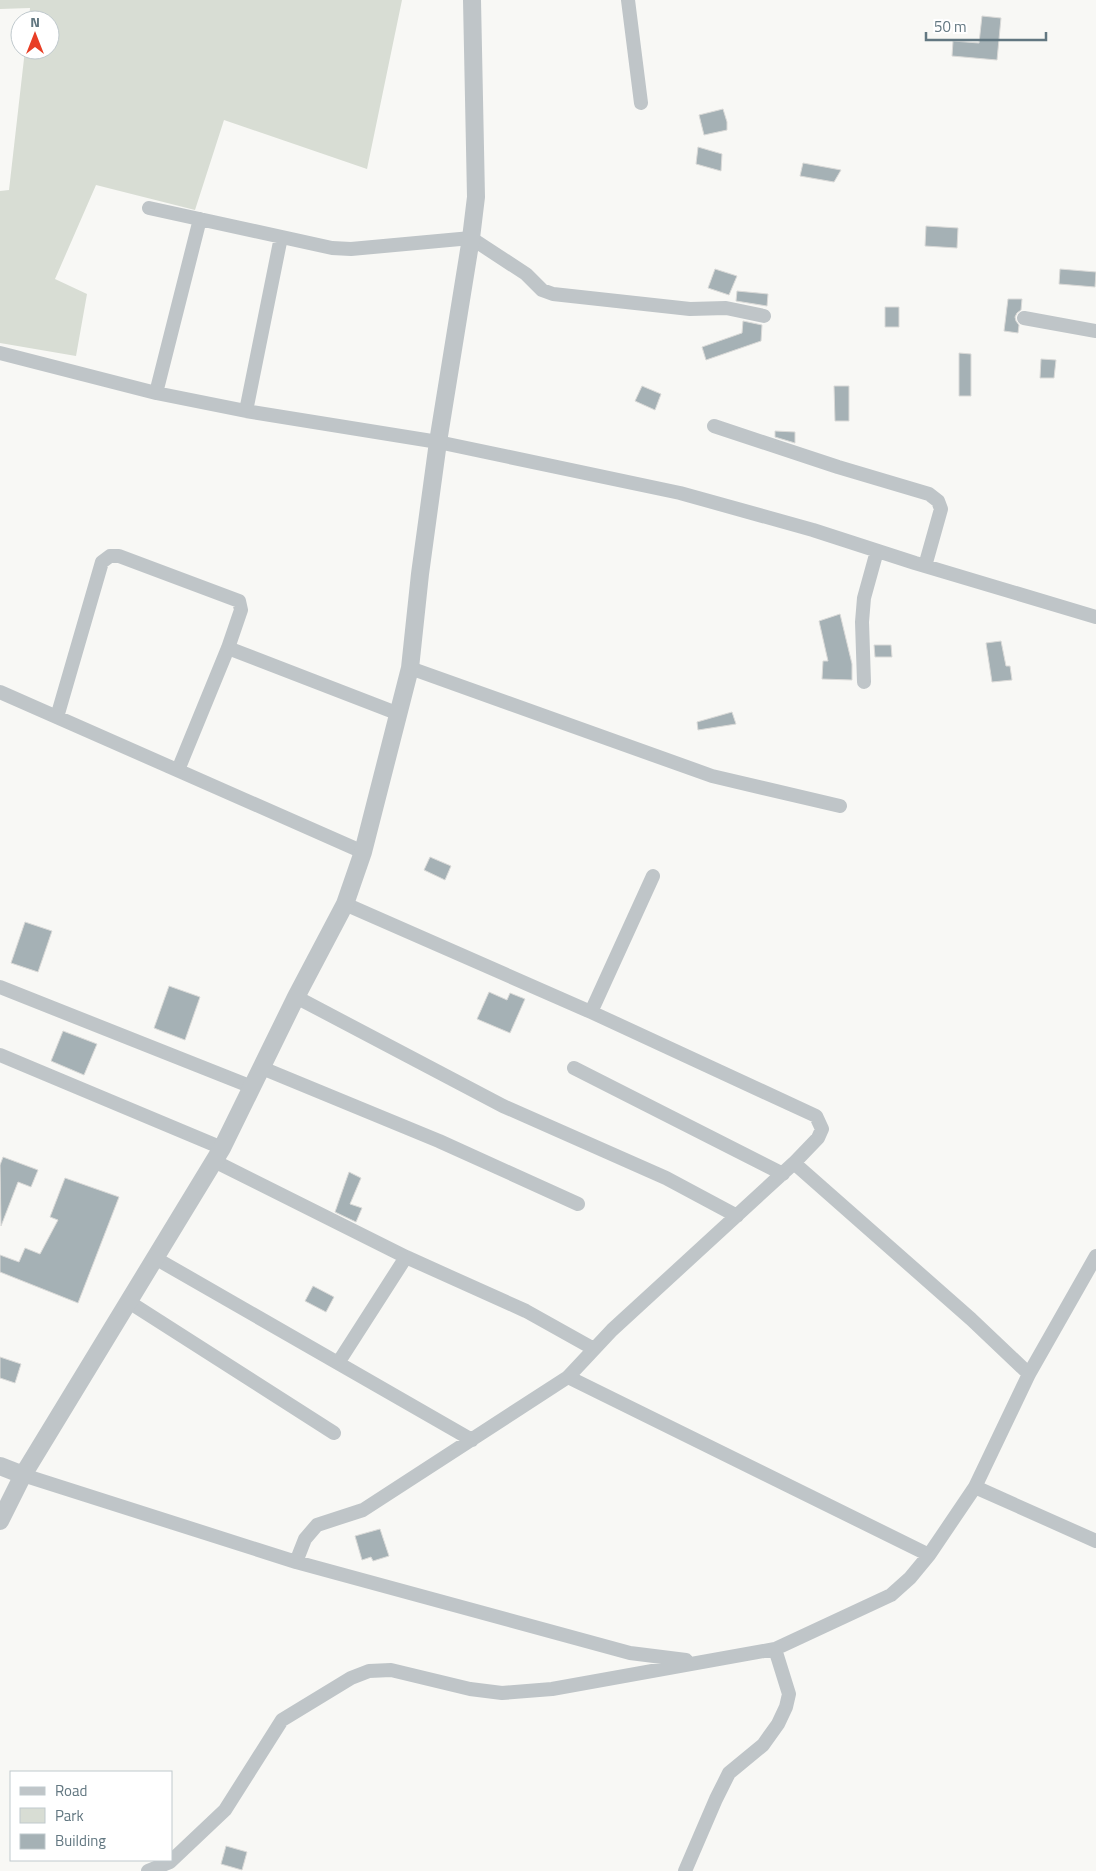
<svg xmlns="http://www.w3.org/2000/svg" width="1096" height="1871" viewBox="0 0 1096 1871" font-family="'Titillium Web',sans-serif">
<rect width="100%" height="100%" fill="#f8f8f5"/>
<path fill="#d8ddd4" d="M0,0h402l-35,169 -143,-49 -29,90 -99,-25 -41,94 32,15 -11,62 -76,-13v-152l9,-1 16,-140h25v-30h-21l1,-12 -30,1z"/>
<path fill="#a5b1b5" stroke="#dadad8" d="M982,16l19,2 -4,42 -45,-4 1,-15 26,2z
M723,109l4,13v8l-23,5 -5,-20z
M698,147l24,7 -1,17 -25,-7z
M803,163l38,7 -7,12 -34,-6z
M926,226l32,2 -1,20 -32,-2z
M715,269l22,7 -8,19 -21,-7z
M1060,269l36,3 -1,15 -36,-3z
M737,291l31,3 -1,12 -31,-5z
M1008,299h14l-1,11 -4,3 -2,4 1,4 3,4 -1,8 -14,-2z
M885,307h14v20h-14z
M743,321l19,4 -1,16 -55,19 -4,-13 40,-14z
M959,353l12,1v42h-12z
M1041,359l15,1 -2,18h-14z
M642,386l19,8 -6,16 -20,-9z
M834,386h15v35h-14z
M775,431l20,1v11l-20,-6z
M840,614l12,50v16l-30,-1 1,-18h5l-9,-40z
M1001,641l5,25h4l2,14 -20,2 -6,-39z
M874,645h17l1,12h-17z
M732,712l4,12 -38,6 -1,-8z
M430,857l21,9 -6,14 -21,-10z
M25,922l27,9 -14,41 -27,-9z
M169,986l31,11 -15,43 -31,-12z
M489,992l18,8 3,-7 15,6 -15,34 -33,-14z
M63,1031l34,13 -13,31 -33,-14z
M3,1157l35,13 -7,17 -13,-5 -17,44 -1,-61z
M349,1172l12,6 -11,26 12,4 -6,14 -21,-10z
M65,1178l54,19 -41,106 -78,-31v-17l19,7 6,-14 15,6 18,-34 -8,-3z
M313,1286l21,11 -8,15 -21,-11z
M0,1357l21,7 -6,19 -15,-5z
M380,1529l9,27 -16,5 -2,-4 -9,3 -7,-24z
M226,1846l21,6 -5,18 -21,-6z"/>
<g fill="none" stroke-linecap="round" stroke-linejoin="round">
<path stroke="#bfc5c8" stroke-width="14" d="M628,0l13,103
M149,208l183,40 19,1 120,-11 55,36 16,16 11,4 137,15 36,-1 38,8
M1024,318l72,13
M0,353l156,40 90,18 192,31 242,51 133,37 102,33 181,54
M156,393l44,-174
M246,411l35,-174
M714,426l124,41 91,27 9,7 3,8 -16,57
M228,648l171,66
M410,668l302,108 128,30
M864,682l-2,-60 2,-24 13,-47
M0,692l363,160
M57,717l45,-155 8,-6h9l120,45 2,9 -13,38 -50,122
M0,987l252,100
M296,997l207,109 163,72 71,38
M591,1012l62,-136
M0,1055l222,93
M262,1068l177,73 139,63
M574,1068l209,106
M214,1161l192,96 120,54 68,38
M794,1163l177,156 58,55
M155,1258l317,182
M129,1302l205,131
M338,1363l68,-106
M568,1377l361,178
M23,1475l273,87 334,91 56,7
M975,1487l121,54
M296,1562l9,-23 12,-14 46,-15 205,-133 44,-47 182,-167 24,-25 4,-9 -6,-13 -225,-104 -246,-108
M148,1871l22,-9 55,-52 57,-90 69,-42 18,-7 22,-1 79,19 32,4 50,-4 223,-40 116,-54 19,-17 19,-23 46,-68 54,-113 67,-118
M685,1871l31,-72 13,-26 34,-28 15,-21 8,-17 3,-13 -14,-45"/>
<path stroke="#bfc5c8" stroke-width="18" d="M0,1466l23,9
M0,1521l23,-46 199,-327 74,-151 49,-93 18,-52 47,-184 10,-94 18,-132 33,-204 5,-41 -4,-197"/>
</g>
<rect x="10" y="1771" width="162" height="90" fill="#ffffff" stroke="#c0c9cd"/>
<rect x="20" y="1787" width="25" height="8" fill="#bfc5c8" stroke="#c0c9cd"/>
<text x="55" y="1796" font-size="15" fill="#627781">Road</text>
<rect x="20" y="1808" width="25" height="15" fill="#d8ddd4" stroke="#c0c9cd"/>
<text x="55" y="1821" font-size="15" fill="#627781">Park</text>
<rect x="20" y="1834" width="25" height="15" fill="#a5b1b5" stroke="#c0c9cd"/>
<text x="55" y="1846" font-size="15" fill="#627781">Building</text>
<g transform="translate(35 35)"><circle r="24" fill="#ffffff" stroke="#c0c9cd"/>
<path d="M0-4L9 19L0 12L-9 19Z" fill="#e83e25"/>
<text y="-8" font-size="14" font-weight="bold" text-anchor="middle" fill="#627781">N</text>
</g>
<path d="M926 32v8h120v-8" fill="none" stroke="#627781" stroke-width="2.5"/>
<text x="934" y="32" font-size="15" fill="#627781" stroke="#ffffff" stroke-width="4" paint-order="stroke">50 m</text>
</svg>
